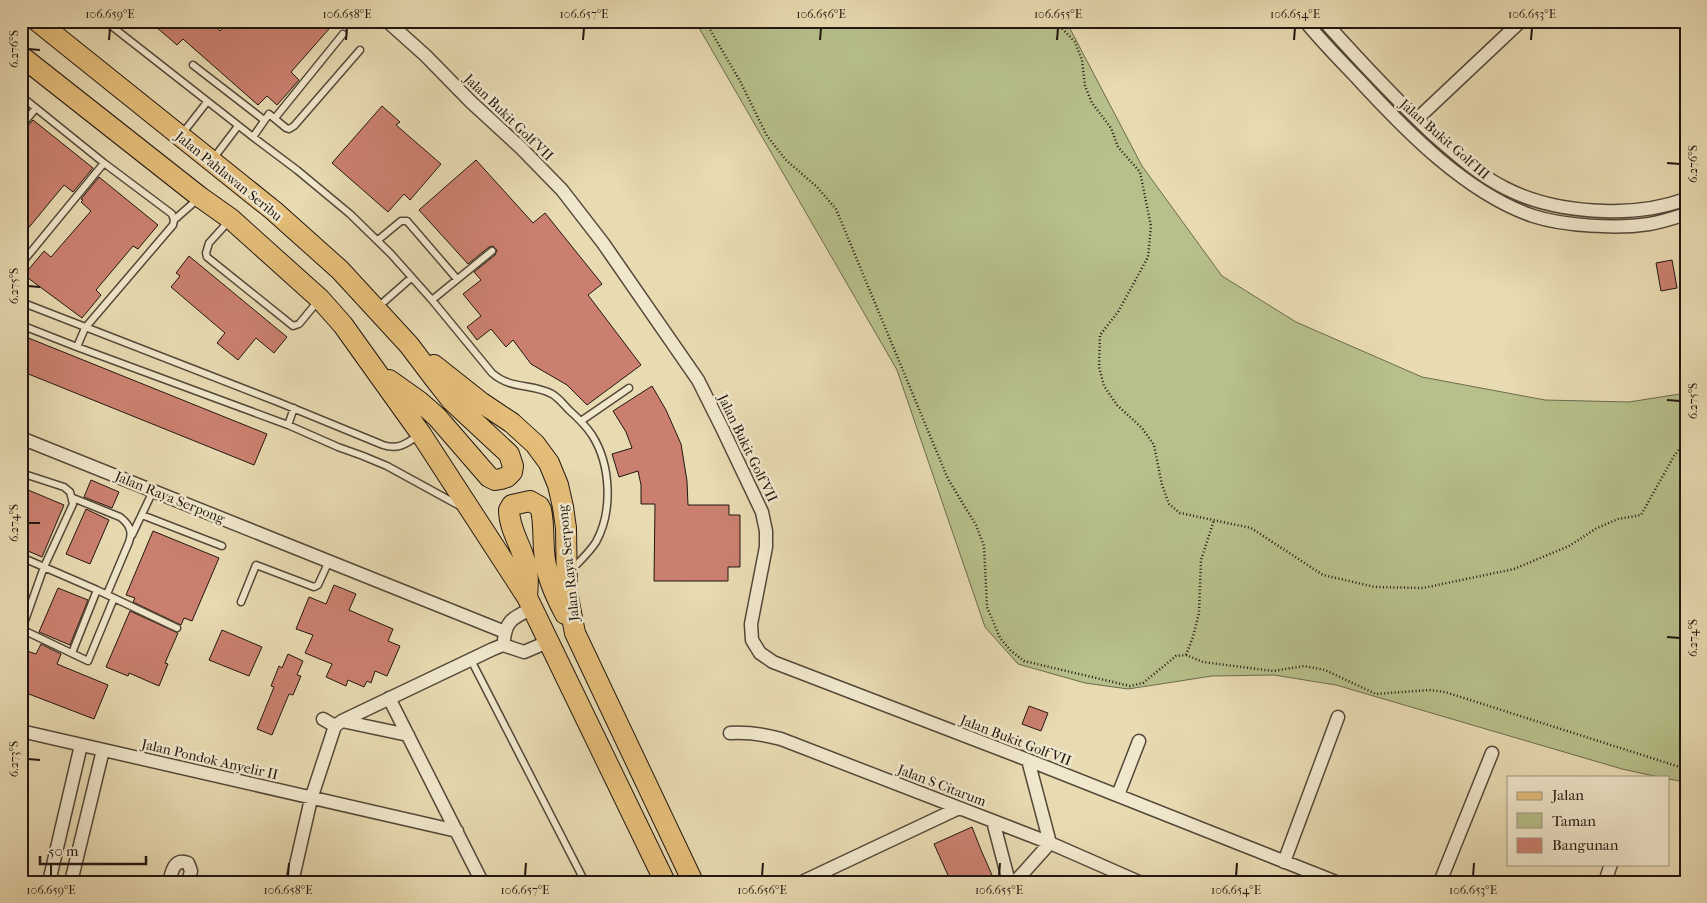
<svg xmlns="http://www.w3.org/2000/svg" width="1707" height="903" viewBox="0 0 1707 903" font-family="'IM FELL French Canon',serif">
<rect width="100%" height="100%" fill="#e8dab1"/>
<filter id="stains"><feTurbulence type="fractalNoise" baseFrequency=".004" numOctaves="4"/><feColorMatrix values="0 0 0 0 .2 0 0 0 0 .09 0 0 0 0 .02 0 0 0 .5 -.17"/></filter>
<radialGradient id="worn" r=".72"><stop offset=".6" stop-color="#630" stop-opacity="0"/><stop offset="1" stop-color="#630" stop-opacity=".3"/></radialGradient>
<path fill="#b7bf8a" stroke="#6c6b4e" d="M695,21h371l76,145 80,110 74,46 126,55 123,23 84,2 57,-9v389l-18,-3v-2h-9l-37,-8 -286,-84 -62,-10 -62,1 -84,13 -43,-6 -67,-19 -33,-37 -88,-257z"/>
<path fill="#cb806f" stroke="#221711" d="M149,21h60l11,10 9,-10h107l-45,51 8,8 -22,25 -10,-9 -9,9 -75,-66 -6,6z
M382,106l18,16 -4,3 45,39 -31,36 -6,-6 -16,18 -56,-49z
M33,120l60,48 -20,24 -9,-7 -43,52v-106l4,-2z
M476,160l57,63 12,-10 57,71 -14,11 53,70 -54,40 -20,-20 -36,-21 -18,-24 -7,7 -15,-18 -14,11 -10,-13 14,-11 -18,-22 18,-14 -7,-8 21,-17 2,-5 -4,-4 -4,1 -21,17 -49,-54z
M99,177l59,48 -20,24 -5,-3 -37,44 5,5 -19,23 -58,-43 20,-24 7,6 40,-46 -10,-9 2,-2 -2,-1z
M189,256l98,81 -13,16 -18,-15 -18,22 -21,-17 8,-10 -54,-46 9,-11 -4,-3z
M1672,260l5,28 -16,3 -5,-28z
M21,335l246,99 -13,31 -233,-94z
M652,386l14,24 15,34 6,37 1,24h41v10h11v52h-12v14h-74l1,-77h-14v-19l-3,-14 -19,6 -7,-23 20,-6 -6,-16 -13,-21z
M91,480l28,12 -7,16 -28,-11z
M21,487l43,18 -22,52 -21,-9z
M86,509l23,11 -19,44 -24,-10z
M153,531l66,27 -27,63 -8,-3 -3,7 -48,-23 2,-4 -9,-3z
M334,585l22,9 -7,16 44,19 -5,12 12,5 -13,30 -12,-5 -4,12 -4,-2 -3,6 -16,-7 -2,6 -20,-9 6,-13 -27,-11 8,-18 -17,-6 13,-32 17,7z
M58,588l30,12 -18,45 -31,-13z
M130,611l48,22 -13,30 3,1 -9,22 -30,-13 -1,3 -22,-9z
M222,630l40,17 -13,29 -40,-16z
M41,644l20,10 -4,10 51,21 -14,34 -73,-28v-42l15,5z
M288,654l15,7 -6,14 4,1 -8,19 -4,-1 -17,41 -15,-6 17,-42 -3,-1 8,-20 3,2z
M1029,706l19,7 -7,18 -19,-7z
M972,827l9,23 14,32h-44l-17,-38z"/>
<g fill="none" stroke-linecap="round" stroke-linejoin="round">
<g stroke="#544839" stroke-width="9">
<path id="lane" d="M105,21l148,116 44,33 53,44 41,40 41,46 60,73c19,17 40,10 60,21 7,4 12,11 17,16 9,8 17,16 23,25 19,30 21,76 4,107 -7,11 -16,19 -25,28
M193,65l71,55
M21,96l83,67 68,51 2,6
M275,118l68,-84
M21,126l15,-18
M182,134l25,-32
M253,137l16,-23 17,14 3,1 5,-3 66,-76
M213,159l25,-33
M228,222l-19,21 -3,10 1,4 86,69 6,-2 19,-23
M378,240l23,-19h6l50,58
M21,264l83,-101
M432,300l60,-49
M21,302l257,100 105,43c15,5 23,-1 36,-10
M378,307l33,-29
M21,325l56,22 211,78 50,22 25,9 24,10 73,40
M77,347l8,-19 88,-103 1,-5 25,-22
M581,421l48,-33
M288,425l6,-17
M21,473l43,14 6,5 3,12 -29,63 -22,62
M73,498l47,19c9,7 13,14 9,25l-22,52
M142,515l80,31
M132,535l21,-44
M21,557l76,33 80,38
M241,602l15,-37 58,22 4,-2 11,-24
M21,629l67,32 26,-63
M72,653l25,-63
M471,660l114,222"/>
</g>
<g stroke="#544839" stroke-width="15">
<path id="street" d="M387,21l39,35 45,46 50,46 41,42 41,53 95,137 24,48 40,84 4,19v16l-15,77 1,16 8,13 13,9 255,98 308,122
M1305,21c17,21 36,40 54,59 47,51 107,113 174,136 31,10 84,13 116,8 13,-2 25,-6 37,-10
M1324,21c36,40 72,79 111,115 22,19 44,39 70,52 31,16 64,22 99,23 28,1 55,-2 82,-12
M1417,119l104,-98
M21,438l484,194
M504,640c2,-21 11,-23 29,-32
M389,698l93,184
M323,719l12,7
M342,721l66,14
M335,726l7,-5 151,-72 10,-4 21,7 26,-11
M21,731l436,100
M730,733c19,-1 33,1 51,6l269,104 89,39
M1118,795l21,-54
M993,821l16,61
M1284,862l54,-145
M49,882l32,-137
M71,882l32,-132
M169,882c3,-11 5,-24 19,-19l3,8 -3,11
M292,882l19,-83 24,-73
M802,882l157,-74
M1015,882l35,-39 -22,-83
M1440,882l52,-129
M1605,882l6,-18"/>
</g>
<g stroke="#221711" stroke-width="22">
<path id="primary" d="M37,21l237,190 66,59 69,75 25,33 18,23 57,53 4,12 -1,6 -5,5 -6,2 -6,1 -6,-3 -52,-60 -17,-15 -31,-22
M21,56l179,141 31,22 89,80 23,26 78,109 106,163 138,285
M434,365l48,38 30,20 23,21 14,19 9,22 5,22 3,21 1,64 8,41 118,249
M527,597c1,-13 2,-25 -3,-39 -5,-16 -15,-31 -15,-48l3,-5 18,-4 9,5 2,4c3,13 2,27 3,40 1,23 10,43 21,64"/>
</g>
<path stroke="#221711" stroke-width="2.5" stroke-dasharray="1 2.5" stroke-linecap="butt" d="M705,21l35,60 27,55 19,24 31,27 19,22 112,270 28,46 8,21 3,61 13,31 11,13 13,10 106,25 13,-3 33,-27 10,-1 17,7 70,9 31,-5 21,4 51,24 53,-4 16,2 241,77
M1055,21l20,21 7,18 3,26 7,17 19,25 7,19 22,25 11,54 -3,31 -30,55 -18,23 -1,32 5,19 13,19 25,23 12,17 8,40 7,19 11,9 71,15 72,47 52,12 48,1 91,-19 55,-23 28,-18 21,-9 23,-4 33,-59 12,-15
M1186,655l7,-18 6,-24 2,-53 13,-40"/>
<use href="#lane" stroke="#f0e7cc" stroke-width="6"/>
<use href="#street" stroke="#f0e7cc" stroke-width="12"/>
<use href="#primary" stroke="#e4bd78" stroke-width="20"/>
</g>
<path fill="none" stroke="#221711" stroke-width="2" d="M109,40l1,-12M346,40l1,-12M583,40l1,-12M820,40l1,-12M1057,40l1,-12M1294,40l1,-12M1531,40l1,-12M28,49l12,1M1667,163l13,1M28,286l12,1M1667,400l13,1M28,523h12M1667,637l13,1M28,759l12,1M51,876v-13M288,876l1,-13M525,876l1,-13M762,876l1,-13M999,876l1,-13M1236,876l1,-13M1473,876l1,-13"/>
<g text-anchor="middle" stroke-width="5" stroke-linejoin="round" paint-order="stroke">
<g font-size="14" fill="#221711" stroke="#f0e7cc">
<text transform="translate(509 117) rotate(44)" y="5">Jalan Bukit Golf VII</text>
<text transform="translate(1445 139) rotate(41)" y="5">Jalan Bukit Golf III</text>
<text transform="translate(229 176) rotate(39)" y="5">Jalan Pahlawan Seribu</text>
<text transform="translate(748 448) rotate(64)" y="5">Jalan Bukit Golf VII</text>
<text transform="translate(170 497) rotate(22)" y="5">Jalan Raya Serpong</text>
<text transform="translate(568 563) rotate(-96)" y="5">Jalan Raya Serpong</text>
<text transform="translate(1016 740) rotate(21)" y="5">Jalan Bukit Golf VII</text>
<text transform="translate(210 759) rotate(13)" y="5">Jalan Pondok Anyelir II</text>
<text transform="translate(942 785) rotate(21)" y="5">Jalan S Citarum</text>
</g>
</g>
<rect width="1707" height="903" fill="none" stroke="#e8dab1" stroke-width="55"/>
<rect x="1507" y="776" width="162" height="90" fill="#f0e7cc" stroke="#9e9481"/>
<rect x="1517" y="792" width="25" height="8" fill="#e4bd78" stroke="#9e9481"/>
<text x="1552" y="800" font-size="15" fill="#221711">Jalan</text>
<rect x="1517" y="813" width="25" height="15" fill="#b7bf8a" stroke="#9e9481"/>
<text x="1552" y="826" font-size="15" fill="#221711">Taman</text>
<rect x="1517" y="838" width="25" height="15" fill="#cb806f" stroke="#9e9481"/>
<text x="1552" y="850" font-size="15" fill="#221711">Bangunan</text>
<path d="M40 856v8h106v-8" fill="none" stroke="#221711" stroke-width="2.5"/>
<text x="48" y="856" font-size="15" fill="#221711" stroke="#f0e7cc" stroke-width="4" paint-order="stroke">50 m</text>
<rect x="28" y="28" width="1652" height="848" fill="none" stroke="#221711" stroke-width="2"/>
<g font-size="12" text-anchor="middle" fill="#221711">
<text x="110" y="18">106.659°E</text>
<text x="347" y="18">106.658°E</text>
<text x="584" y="18">106.657°E</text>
<text x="821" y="18">106.656°E</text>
<text x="1058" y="18">106.655°E</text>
<text x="1295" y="18">106.654°E</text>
<text x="1532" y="18">106.653°E</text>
<text transform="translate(14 49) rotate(-90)" y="4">6.276°S</text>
<text transform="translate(1693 164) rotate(-90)" y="4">6.276°S</text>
<text transform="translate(14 286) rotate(-90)" y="4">6.275°S</text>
<text transform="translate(1693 401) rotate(-90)" y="4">6.275°S</text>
<text transform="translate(14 523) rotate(-90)" y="4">6.274°S</text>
<text transform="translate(1693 638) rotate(-90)" y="4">6.274°S</text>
<text transform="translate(14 759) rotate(-90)" y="4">6.273°S</text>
<text x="51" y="894">106.659°E</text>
<text x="288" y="894">106.658°E</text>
<text x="525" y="894">106.657°E</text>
<text x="762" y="894">106.656°E</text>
<text x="999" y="894">106.655°E</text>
<text x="1236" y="894">106.654°E</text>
<text x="1473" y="894">106.653°E</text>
</g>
<rect width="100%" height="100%" filter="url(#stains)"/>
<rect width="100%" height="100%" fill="url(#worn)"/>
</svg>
